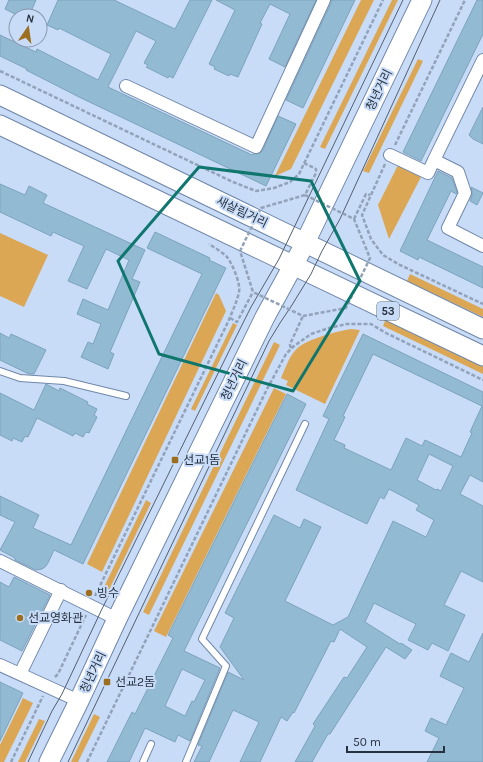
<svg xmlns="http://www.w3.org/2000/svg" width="483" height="762" viewBox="0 0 483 762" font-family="Karla,'Noto Sans KR',sans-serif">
<rect width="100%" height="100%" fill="#c8dcf8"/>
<path fill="#dca755" d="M361,0h13l-83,169 -16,7z
M392,0h6l-73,149 -5,-2z
M418,59l5,2 -54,112 -6,-2z
M398,165l23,12 -32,62 -11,-34z
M0,233l48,22 -24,52 -24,-11z
M410,274l73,35v8l-76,-36z
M216,293l3,2 7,16 -124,261 -15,-8z
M387,316l96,47v11l-100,-48z
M233,323l4,2 -42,86 -4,-2z
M351,329l9,1 -35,74 -39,-19 2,-4 -7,-3c5,-11 9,-25 19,-32 12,-8 37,-15 51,-17z
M274,342l6,3 -131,270 -6,-3z
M274,388l12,6 -120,243 -12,-6z
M146,500l5,3 -43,89 -5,-3z
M23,698l10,5 -29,59h-4v-17z
M94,714l6,3 -22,45h-7z
M39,719l6,2 -20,41h-7z"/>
<path fill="#92bad3" stroke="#7ca3bc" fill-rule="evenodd" d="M9,0h27l-7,16h-10l-14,-7z
M58,0h56l61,29 15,-29h22l-39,78 -4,-2 -1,2 -22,-11 2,-2 -4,-2 12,-22 -20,-10 -28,56 144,68 1,-1h3l4,-1 3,-3 15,-34 18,8 -30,62 -185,-88 -55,-28 1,-1 -27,-13v-21l36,17 1,-3 61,31 13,-26 -52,-26 -1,2 -11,-5z
M216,0h100l-31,67 -16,-8 21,-45 -20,-10 -10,19 2,1 -24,53 -8,-3 -1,2 -15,-7 1,-2 -6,-3 26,-54z
M331,0h24l-52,108 -17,-8 45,-97z
M477,0h6v34l-62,127 -18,-9z
M483,107v37l-10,-5 -4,-4z
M438,171l14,7 5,14 -1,2 -5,-3 -24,49 56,27v21l-64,-31 -1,3 -18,-9z
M0,184l25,11 4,-9 18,9 -4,8 102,47 -13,29 8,3 -30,70 4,2 -6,15 -27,-12 7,-15 5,2 8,-20 -24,-10 6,-15 25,11 21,-50 -23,-11 -19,40 -19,-8 16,-35 -31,-14 -2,4 -51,-24z
M471,187l12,6 -6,12 -7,-4 2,-5v-5z
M155,232l55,26 -1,2 17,8 -143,296 -29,-14 -6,13 -3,4 -3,2 -6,1 -21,-10v-2l-15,-8 15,-28 -15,-7v-19l39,19 -6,13 38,17 131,-271 -55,-26z
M0,333l9,5 2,-4 35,16 -12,24h-5l-29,-14z
M363,334l120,58v90l-13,-7 -10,19 23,12v76l-22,-11 -17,34 21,10 -17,36 -16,-8 -4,7 -20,-10 8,-16 -42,-21 -9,19 35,22 1,-1 11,7 -7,9 -19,-12 -56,87h-2l-16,28h-17l20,-36 -2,-2 31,-47 3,1 20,-31 -27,-18 -6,13 -3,-1 -37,72 -1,-1 -6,9 -6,-4 -21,45h-20l19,-40 -26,-12 -24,52h-15l8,-16 -4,-1 30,-73 16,8 -24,-33 14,-29 -9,-5 49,-98 26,13 4,-9 17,8 -36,74 48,24 15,-8 45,-96 33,16 8,-17 -18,-10 3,-5 -30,-16 -5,10 -4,-2 -13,27 -71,-34 33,-71 -6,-3zM373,354l109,52 -12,26 2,1 -11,24 -36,-17 -3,6 -16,-8 -15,32 -47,-22 1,-3 -11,-5 11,-23 -2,-1zM429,454l24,12 -12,25 -4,-2 -1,1 -19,-10z
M46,384l13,7 1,-3 28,14 -1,2 10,5 -3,6 3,2 -8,16 -3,-1 -3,5 -8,-4 -2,3 -36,-18 -9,19 -3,-1 -3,6 -9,-4 -1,3 -12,-6v-42l34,17z
M287,394l19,10 -122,247 36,17 -30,73 -12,-6 -3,7 -30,-14 -16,34h-22l25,-50 3,2 38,-76 -5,-3zM182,669l23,11 -11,22 -2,-1 -7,15 -20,-10z
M14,577l36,18 -28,56 -22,-11v-58l9,5z
M483,633v129h-56l12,-24 -14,-7 6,-13 15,7 18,-37 -24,-12 11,-23 18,9z
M0,682l23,11 -23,48z"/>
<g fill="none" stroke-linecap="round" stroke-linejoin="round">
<g stroke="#7087a8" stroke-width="8">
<path id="lane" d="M0,371l20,7 44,3 62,15
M143,762l8,-18
M186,762l40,-96 -24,-27 103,-215"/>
</g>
<g stroke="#7087a8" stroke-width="14">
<path id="street" d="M483,60l-49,100 24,12 7,21 -17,35 35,18
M126,86l130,61 68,-147
M390,155l38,18 6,-13
M0,561l117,58
M0,665l79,36
M20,674l41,-84"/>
</g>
<g stroke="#7087a8" stroke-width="21">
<path id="primary" d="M0,95l483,234
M0,125l483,231
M49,762l30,-61 38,-82 148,-302 36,-66 121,-251"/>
</g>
<path stroke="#92a2b9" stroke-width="2.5" stroke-dasharray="4 2" stroke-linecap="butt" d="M0,71l233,111 23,9 18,-3 16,-6 9,-8 84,-174
M395,145l70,-145
M304,163l12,6v4l-11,22
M385,164l-23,51 9,24 12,16 17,10 83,39
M354,219l12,-25 4,1
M230,318l7,4 16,-30
M291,348l-1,-3 1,-3 12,-26
M95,596l133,-274c4,-10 9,-20 11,-30 2,-8 -7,-29 -12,-35 -5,-5 -12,-9 -18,-13
M55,677l3,-3 28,-59
M11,762l32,-66
M87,762l180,-373 19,-35 8,-8 17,-12 18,-6 18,-4h24l15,9 97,47"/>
<use href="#lane" stroke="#fff" stroke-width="6"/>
<use href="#street" stroke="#fff" stroke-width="12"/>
<use href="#primary" stroke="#fff" stroke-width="19"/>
<path stroke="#525f70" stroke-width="1" d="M28,762l24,-51 10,-17 39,-83 129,-262 21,-42 28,-48 124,-259
M68,762l201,-421 11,-18 12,-18 19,-31 11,-23 18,-32 100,-219"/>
<path stroke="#92a2b9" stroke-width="2.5" stroke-dasharray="4 2" stroke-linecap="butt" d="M305,195l49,24 16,39 -24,50 -43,8 -50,-24 -13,-41 21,-43z"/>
</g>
<path fill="none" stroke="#0f766e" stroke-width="3" stroke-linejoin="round" d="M199,167l112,14 49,100 -67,110 -134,-37 -41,-93z"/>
<g fill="#9c6e1f" stroke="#c8dcf8" stroke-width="1.5">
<rect x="171" y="456" width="8" height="8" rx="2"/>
<circle cx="89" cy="593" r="4"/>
<circle cx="20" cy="618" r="4"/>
<rect x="103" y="678" width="8" height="8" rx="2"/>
</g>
<g text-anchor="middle" stroke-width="4" stroke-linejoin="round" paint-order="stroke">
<rect fill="#c8dcf8" stroke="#586576" stroke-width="1" x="377" y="302" width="22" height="18" rx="3"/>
<g font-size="11" font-weight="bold" fill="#28323f">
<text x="388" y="315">53</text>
</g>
<g font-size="12" fill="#28323f" stroke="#c8dcf8">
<text transform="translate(379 90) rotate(-64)" y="4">청년거리</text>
<text transform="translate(242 212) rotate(26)" y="4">새살림거리</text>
<text transform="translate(234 380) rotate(-64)" y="4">청년거리</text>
<text transform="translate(93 672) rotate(-65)" y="4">청년거리</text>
</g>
<g font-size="12" fill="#28323f" stroke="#c8dcf8" text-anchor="start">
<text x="183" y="464">선교1돔</text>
<text x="97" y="597">빙수</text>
<text x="28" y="622">선교영화관</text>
<text x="115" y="686">선교2돔</text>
</g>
</g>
<g transform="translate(28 28) rotate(13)"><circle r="19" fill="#c8dcf8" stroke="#8898ae"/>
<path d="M0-3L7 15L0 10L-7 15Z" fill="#9c6e1f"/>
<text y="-6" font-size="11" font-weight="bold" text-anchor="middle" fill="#28323f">N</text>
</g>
<path d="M347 746v6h97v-6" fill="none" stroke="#28323f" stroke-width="2"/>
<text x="353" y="746" font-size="12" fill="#28323f" stroke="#c8dcf8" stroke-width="3" paint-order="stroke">50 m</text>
</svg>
